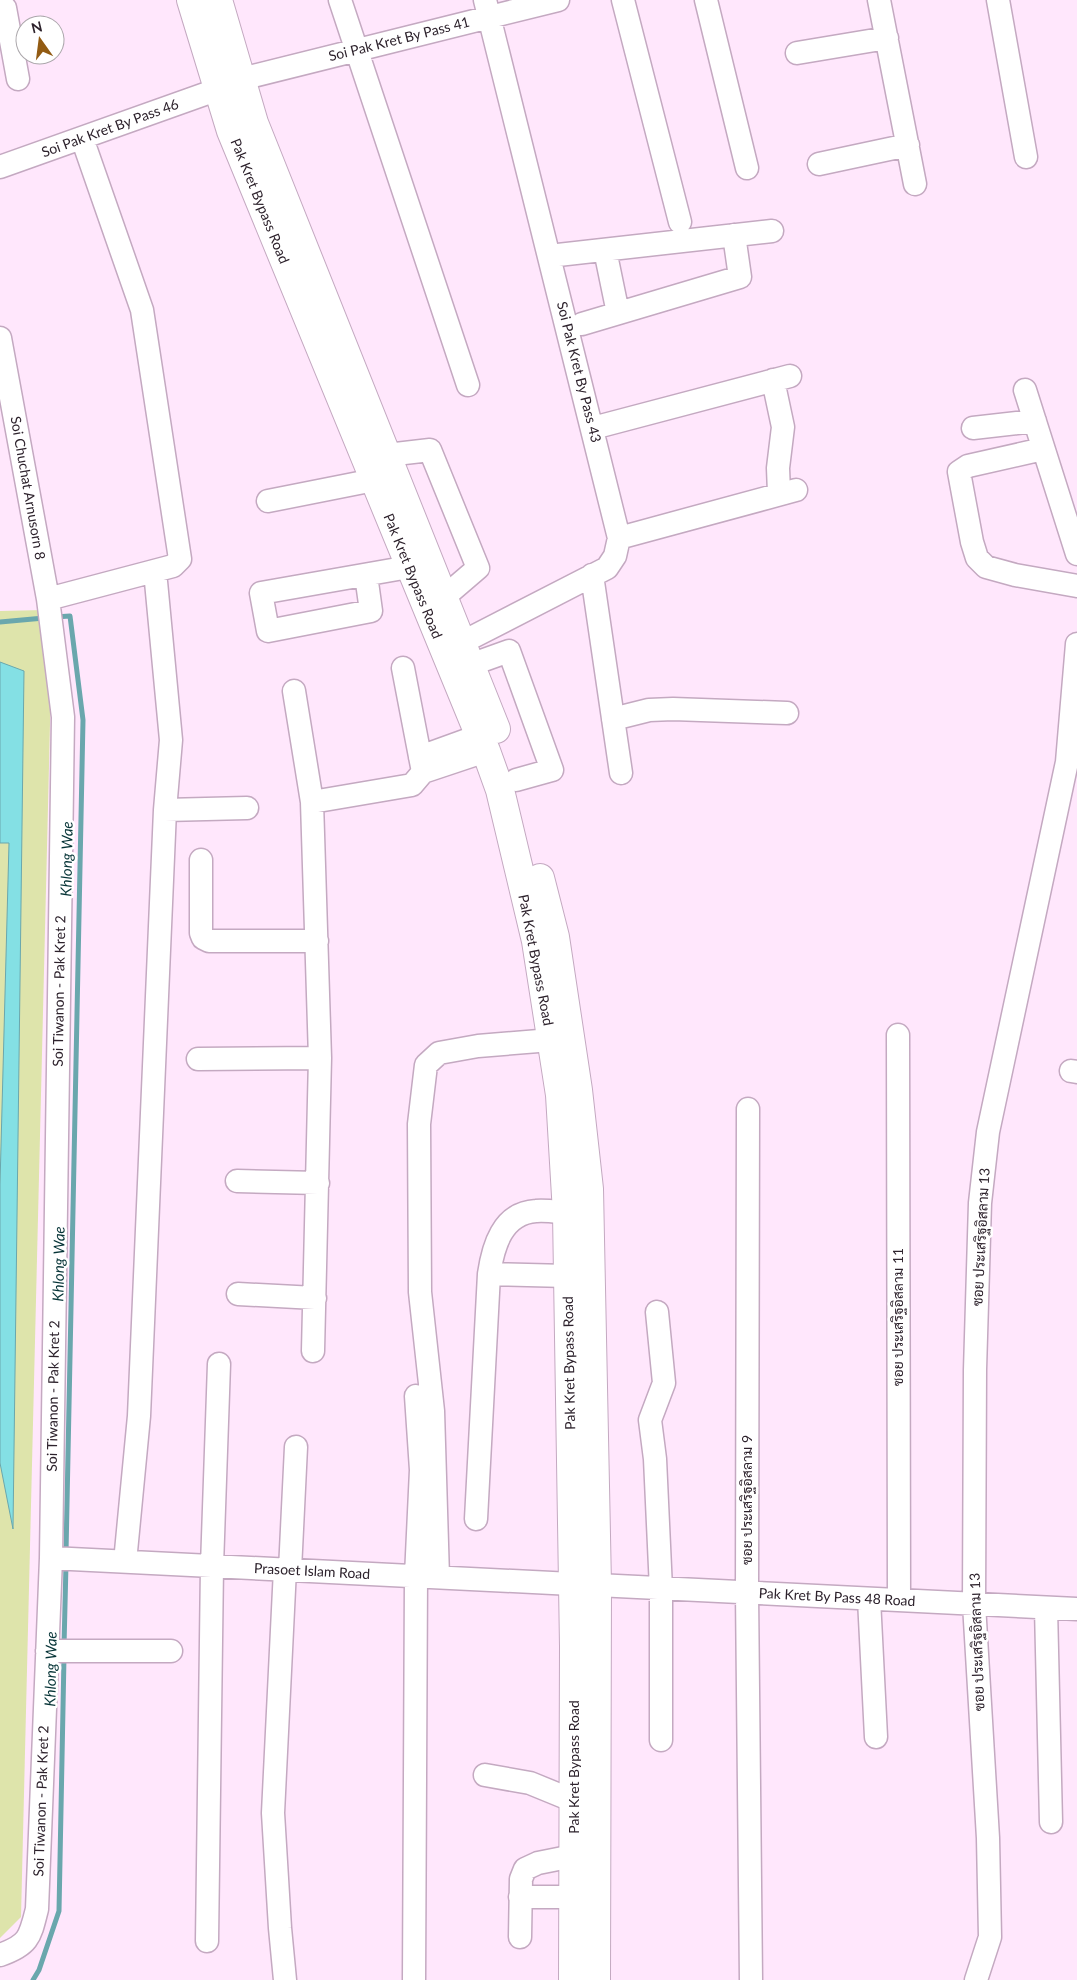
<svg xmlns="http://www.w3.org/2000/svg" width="1077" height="1980" viewBox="0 0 1077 1980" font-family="Lato,Sarabun,sans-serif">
<rect width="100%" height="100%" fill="#ffe7fc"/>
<path fill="#dee4ab" d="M45,610l6,73 -30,1234 -21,21v-1327z"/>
<path fill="#84e0e4" stroke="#6aa7ad" d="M0,662l24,9 -11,858 -13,-66v-279l9,-341h-9z"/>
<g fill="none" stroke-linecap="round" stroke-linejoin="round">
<path stroke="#6aa7ad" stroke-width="5" d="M55,617l15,-1 13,104 -17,833
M0,622l44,-4
M64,1646l2,-82
M33,1980l6,-10 20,-59 5,-254"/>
<g stroke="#c4a9c1" stroke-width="25">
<path id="minor" d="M340,0l128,385
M623,0l57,222
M706,0l41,168
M879,0l36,184
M998,0l28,157
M5,8l13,71
M797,53l90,-15
M241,79l317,-79
M819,164l89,-19
M0,167l219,-78
M605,250l13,63
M549,256l223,-25
M582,324l158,-47 -6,-42
M0,338l48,261 15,118 -12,841 -14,351c-7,28 -8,36 -37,46
M773,380l10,47 -5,41 1,25
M1025,390l52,164
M593,428l197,-52
M973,428l62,-7
M1043,449l-75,17 -9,6 13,70 5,16 9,9 29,8 62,11
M387,455l43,-5 48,118 -35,30
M268,501l106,-21
M619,538l177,-48
M366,575l5,36 -103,20 -7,-38 148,-26
M592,575l29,198
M48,599l125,-33 7,-7 -38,-249 -60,-172
M461,643l146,-75 8,-12 4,-18 -134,-538
M470,665l39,-14 43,119 -36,10
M294,691l18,111 8,256 -7,293
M613,719l36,-9 24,-1 114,4
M420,757l58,-21
M423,772l63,-21
M312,802l100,-17 11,-13 -20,-104
M165,810l82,-2
M201,860v73l2,5 6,3h108
M898,1035l1,565
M198,1059l122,-1
M1071,1071l6,1
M748,1109l-1,484 4,387
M237,1181l81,2
M489,1274l78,2
M238,1294l77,4
M657,1312l7,71 -14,37 5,39 6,130v151
M476,1519l13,-245c4,-27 13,-61 47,-63 10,-1 21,1 31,2
M51,1558l521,26
M125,1562l14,-146 26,-606 6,-70 -16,-169
M285,1569l-12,244 7,115 5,52
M290,1570l6,-123
M438,1577l-5,-166 -13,-119 -1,-168 7,-59 13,-12 39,-7 73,-6
M597,1585l480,24
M869,1599l7,138
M1046,1608l5,214
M47,1651h124
M485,1775l45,8 44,18
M520,1897h53
M520,1937l1,-58 4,-10 13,-6 35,-7
M207,1941l5,-375 7,-202
M414,1980l2,-404 5,-106 -5,-74
M976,1980l14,-43 -2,-99 -14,-234 1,-234 5,-167 8,-71 79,-370 10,-118"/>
</g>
<g stroke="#c4a9c1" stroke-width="30">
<path id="major" d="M191,0l40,131 255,620 14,39 36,151 24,154 7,118 7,433 -1,334
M218,0l36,123 242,606
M540,878l15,59 23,153 11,99 8,396 -1,395"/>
</g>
<use href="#minor" stroke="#fff" stroke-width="22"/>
<use href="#major" stroke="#fff" stroke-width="28"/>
</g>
<g text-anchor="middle" stroke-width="5" stroke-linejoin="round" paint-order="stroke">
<g font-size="14" fill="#2d222c" stroke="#fff">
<text transform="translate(399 39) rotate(-14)" y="5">Soi Pak Kret By Pass 41</text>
<text transform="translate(110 128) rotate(-20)" y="5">Soi Pak Kret By Pass 46</text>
<text transform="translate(260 201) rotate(68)" y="5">Pak Kret Bypass Road</text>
<text transform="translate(579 372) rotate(76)" y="5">Soi Pak Kret By Pass 43</text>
<text transform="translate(28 488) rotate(80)" y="5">Soi Chuchat Arnusorn 8</text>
<text transform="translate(413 576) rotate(68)" y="5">Pak Kret Bypass Road</text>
<text transform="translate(536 960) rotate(79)" y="5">Pak Kret Bypass Road</text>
<text transform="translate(59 991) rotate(-89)" y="5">Soi Tiwanon - Pak Kret 2</text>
<text transform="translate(981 1237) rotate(-87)" y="5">ซอย ประเสริฐอิสลาม 13</text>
<text transform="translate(898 1317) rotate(-90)" y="5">ซอย ประเสริฐอิสลาม 11</text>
<text transform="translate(569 1363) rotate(-91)" y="5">Pak Kret Bypass Road</text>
<text transform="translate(53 1396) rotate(-89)" y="5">Soi Tiwanon - Pak Kret 2</text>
<text transform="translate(747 1500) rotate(-90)" y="5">ซอย ประเสริฐอิสลาม 9</text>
<text transform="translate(312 1571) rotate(3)" y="5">Prasoet Islam Road</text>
<text transform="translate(837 1597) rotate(3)" y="5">Pak Kret By Pass 48 Road</text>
<text transform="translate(977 1642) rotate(-92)" y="5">ซอย ประเสริฐอิสลาม 13</text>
<text transform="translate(574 1767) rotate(-90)" y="5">Pak Kret Bypass Road</text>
<text transform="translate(41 1801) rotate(-88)" y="5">Soi Tiwanon - Pak Kret 2</text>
</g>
<g font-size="15" font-style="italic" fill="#053336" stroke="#fff">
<text transform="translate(67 859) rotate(-89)" y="5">Khlong Wae</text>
<text transform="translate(59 1264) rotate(-89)" y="5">Khlong Wae</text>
<text transform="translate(51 1669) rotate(-89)" y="5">Khlong Wae</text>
</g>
</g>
<g transform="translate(40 40) rotate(346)"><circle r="24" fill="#ffffff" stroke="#aba7ab"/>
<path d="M0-4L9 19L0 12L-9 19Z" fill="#925b13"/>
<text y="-8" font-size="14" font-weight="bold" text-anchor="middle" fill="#2d222c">N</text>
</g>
</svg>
